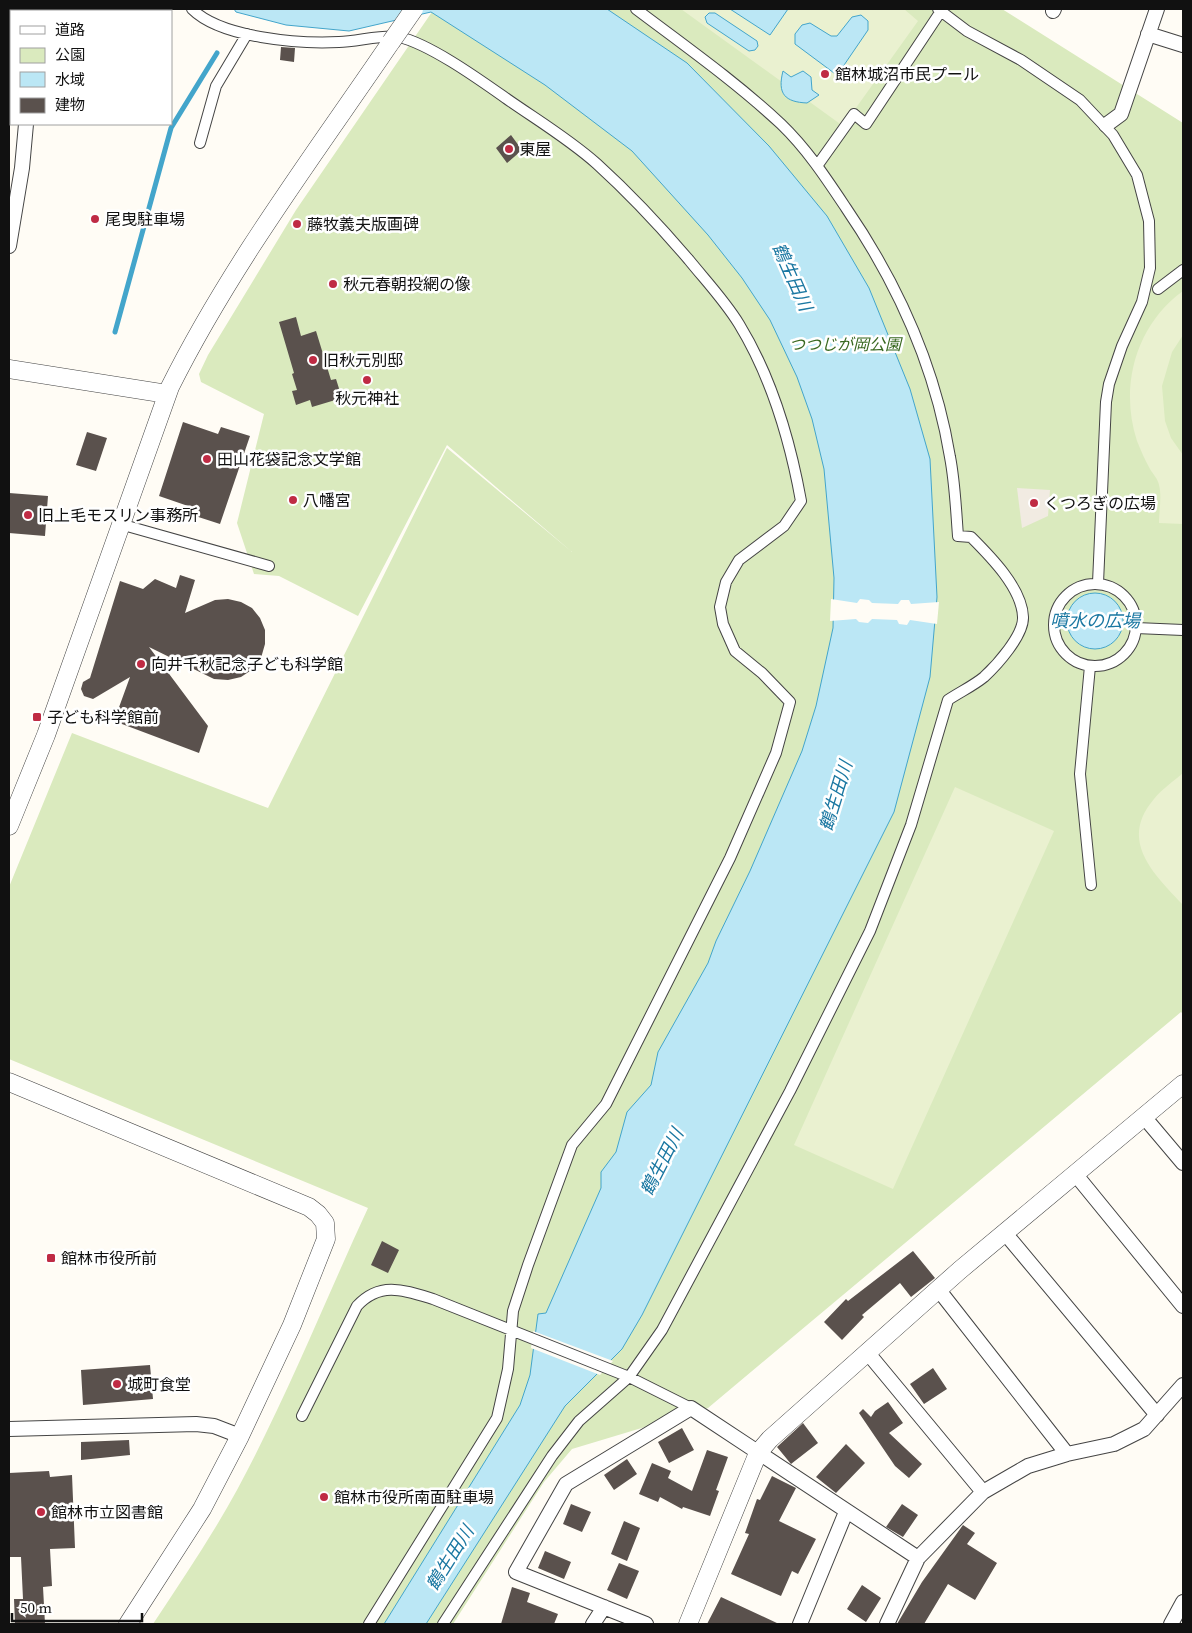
<svg xmlns="http://www.w3.org/2000/svg" width="1192" height="1633" viewBox="0 0 1192 1633" font-family="'Source Serif 4','Noto Sans JP',serif">
<rect width="100%" height="100%" fill="#fffcf5"/>
<path fill="#daeabe" d="M434,9h568l181,114v891l-2,-2 -473,396 -136,41 -28,33 -91,142h-300c29,-44 59,-88 84,-134 49,-91 88,-189 131,-282l-359,-149v-172l63,-154 196,75 179,-360 125,104 -125,-107 -89,171 -79,-40 -25,-2 -17,-51 27,-109 -63,-32 -2,-8 9,-19 88,-145z"/>
<path fill="#eaf1d0" d="M681,9h223l14,12 -75,105z
M1183,291v44l-11,17 -10,34 3,35 6,17 12,17v69l-24,-1c0,-11 3,-27 0,-38 -1,-6 -6,-11 -9,-16 -5,-9 -9,-18 -13,-28 -18,-55 -1,-116 46,-150z
M1183,773v132c-29,-31 -65,-64 -29,-106 8,-10 20,-18 29,-26z
M955,787l99,44 -161,358 -99,-44z"/>
<path fill="#f1ebe2" d="M1017,488l33,2 -2,26 -26,12z"/>
<path fill="#bbe7f5" stroke="#43a5cb" d="M234,9h373l80,54 82,83 58,70 42,72 41,101 20,70 7,138 -7,80 -36,135 -252,503 -20,34 -57,57 -139,218h-42l136,-219 10,-30 8,-61 8,-1 55,-125v-16l15,-20 11,-40 24,-27 7,-33 50,-89 8,-22 34,-70 52,-120 14,-45 17,-78 1,-50 -10,-109 -12,-50 -15,-42 -27,-57 -28,-42 -34,-43 -76,-84 -87,-66 -114,-73 -82,19 -63,-6 -50,-13z
M730,9h58l-18,26z
M709,13h6l42,28 1,5 -3,4 -6,1 -42,-28 -2,-6z
M861,15l7,6v9l-28,41 -6,2 -39,-29v-10l7,-9 8,-2 21,13h6l15,-19z
M783,71l8,6 12,-6 8,6 1,13 7,5 -12,8c-22,-1 -30,-9 -24,-32z
M1067 621a28 28 0 1 1 56 0a28 28 0 1 1-56 0Z"/>
<path fill="#fffcf5" d="M831,599l26,4 3,-4 9,1 3,3 26,1 3,-4h8l2,4 28,-2 -2,22 -27,-4 -3,5 -8,-1 -2,-4 -25,-1 -4,4 -9,-1 -3,-3 -26,2z
M533,1331l80,30 -13,14 -69,-27z"/>
<g fill="none" stroke-linecap="round" stroke-linejoin="round">
<path stroke="#43a5cb" stroke-width="5" d="M115,332l56,-204 46,-75"/>
</g>
<path fill="#5a514d" d="M281,47l14,1 -1,14 -14,-2z
M511,135l11,15 -15,13 -11,-15z
M296,317l5,19 15,-5 15,49 5,-1 6,19 -30,9 -2,-7 -14,5 -4,-14 5,-1 -5,-16 2,-1 -15,-51z
M183,422l35,12 3,-7 29,9 -30,88 -34,-11 2,-7 -29,-10z
M87,432l20,6 -11,33 -20,-6z
M9,493l39,3 -3,40 -36,-3z
M180,575l15,5 -10,33 30,-13 13,-1 13,3 11,6 8,10 5,12v14l-4,14 -8,11 -12,8 -13,3 -14,-1 -65,-32 59,79 -9,27 -85,-32 16,-44 -37,22 -9,-3 -3,-7 2,-7 7,-4 30,-97 23,8 12,-10 21,9z
M382,1241l17,9 -11,23 -17,-8z
M913,1251l22,27 -24,19 -11,-14 -38,32 2,2 -22,23 -18,-18 22,-23 2,2z
M150,1365l3,34 -70,6 -2,-35z
M933,1368l14,21 -23,15 -14,-20z
M888,1402l15,21 -14,10 33,31 -13,14 -14,-12 -36,-53 4,-4 8,8 4,-6z
M803,1423l15,20 -27,21 -14,-17z
M682,1428l12,22 -25,13 -11,-21z
M129,1440l1,15 -49,5v-18z
M846,1444l19,19 -29,30 -20,-16z
M707,1450l21,7 -12,33 3,1 -9,25 -27,-9 -1,2 -22,-12 -2,5 -19,-8 13,-31 19,8 -3,7 24,13z
M627,1459l10,15 -23,16 -10,-15z
M49,1471l1,6 22,-2 3,73 -25,1 2,37 -9,1 2,37h-30l-1,-25h9l-2,-42h-12v-84z
M772,1476l24,12 -17,33 37,18 -18,35 -6,-3 -11,25 -50,-22 18,-40 -4,-1 12,-34 3,1z
M571,1504l20,8 -9,20 -19,-8z
M902,1504l16,11 -15,22 -17,-10z
M624,1521l16,7 -13,33 -16,-7z
M963,1525l12,8 -8,11 30,19 -22,37 -27,-16 -24,40h-27l25,-42z
M545,1551l26,11 -7,17 -26,-11z
M619,1563l20,8 -12,28 -20,-9z
M862,1585l19,13 -15,24 -19,-13z
M512,1587l18,6 -3,9 31,12 -4,10h-53z
M721,1597l58,27h-72z"/>
<g fill="none" stroke-linecap="round" stroke-linejoin="round">
<g stroke="#444" stroke-width="12">
<path id="pedestrian" d="M192,9c29,29 107,35 147,33 17,0 44,-8 60,-5 31,7 81,43 108,62 30,21 62,40 90,65 33,30 63,62 92,96 17,21 36,41 50,64 33,54 51,116 62,177l-17,25 -45,34 -13,22 -6,25 3,17 12,27 27,22 28,29 -14,51 -46,105 -124,246 -34,41 -44,120 -15,46 -5,58 -11,49 -128,206
M938,9l29,22 54,29 59,40 33,35 24,40 12,46 1,47 -8,34 -20,44 -13,38 -3,18 -8,181
M200,143l16,-57 31,-52
M817,166l37,-52 12,10 75,-113
M1158,289l25,-19
M120,524l149,42
M1054 625a41 41 0 1 1 82 0a41 41 0 1 1-82 0Z
M1136,628l47,2
M1090,666l-10,108 11,111
M302,1416l55,-110c23,-25 47,-16 76,-7l196,78 62,31
M443,1624l109,-168 27,-35 50,-44 33,-47 128,-239 80,-160 41,-106 37,-125c12,-8 25,-14 36,-23 13,-12 40,-42 39,-60 -1,-29 -33,-61 -52,-80l-13,-1c-2,-26 -3,-53 -8,-79 -15,-91 -52,-173 -104,-249 -20,-30 -39,-59 -65,-84 -45,-42 -96,-78 -145,-115"/>
</g>
<g stroke="#444" stroke-width="16">
<path id="minor" d="M1053,11l1,-2
M9,17l2,2
M1148,34l35,11
M1106,125l15,-11 36,-105
M9,246l13,-78 4,-44
M1145,1118l38,45
M1076,1175l107,131
M1005,1233l152,182
M938,1289l129,165
M867,1352l116,140
M9,1429l187,-5 18,2 26,10
M593,1624l11,-17
M646,1624l-130,-52 50,-88 125,-76 227,150
M800,1624l46,-112
M887,1624l31,-66 65,-66 45,-26 39,-12 47,-10 30,-15 39,-44
M1171,1624l12,-22"/>
</g>
<g stroke="#444" stroke-width="19">
<path id="tertiary" d="M9,369l158,25
M9,826l37,-91 124,-348c61,-122 144,-232 221,-345
M9,1082l300,125 9,7 7,9 1,16 -34,86 -52,111 -38,73 -74,115
M688,1624l70,-171 12,-14 190,-169 223,-186"/>
</g>
<use href="#pedestrian" stroke="#fff" stroke-width="10"/>
<use href="#minor" stroke="#fff" stroke-width="14"/>
<use href="#tertiary" stroke="#fff" stroke-width="18"/>
<g stroke="#444" stroke-width="19" stroke-linecap="butt">
<path id="tertiary-bridge" d="M391,42l23,-33"/>
</g>
<use href="#tertiary-bridge" stroke="#fff" stroke-width="18"/>
</g>
<g fill="#bf2b44" stroke="#fff" stroke-width="2">
<circle cx="825" cy="74" r="5"/>
<circle cx="509" cy="149" r="5"/>
<circle cx="95" cy="219" r="5"/>
<circle cx="297" cy="224" r="5"/>
<circle cx="333" cy="284" r="5"/>
<circle cx="313" cy="360" r="5"/>
<circle cx="367" cy="380" r="5"/>
<circle cx="207" cy="459" r="5"/>
<circle cx="293" cy="500" r="5"/>
<circle cx="1034" cy="503" r="5"/>
<circle cx="28" cy="515" r="5"/>
<circle cx="141" cy="664" r="5"/>
<rect x="32" y="712" width="10" height="10" rx="2.5"/>
<rect x="46" y="1253" width="10" height="10" rx="2.5"/>
<circle cx="117" cy="1384" r="5"/>
<circle cx="324" cy="1497" r="5"/>
<circle cx="41" cy="1512" r="5"/>
</g>
<g text-anchor="middle" stroke-width="5" stroke-linejoin="round" paint-order="stroke">
<g font-size="16" fill="#111" stroke="#fff" text-anchor="start">
<text x="835" y="80">館林城沼市民プール</text>
<text x="519" y="155">東屋</text>
<text x="105" y="225">尾曳駐車場</text>
<text x="307" y="230">藤牧義夫版画碑</text>
<text x="343" y="290">秋元春朝投網の像</text>
<text x="323" y="366">旧秋元別邸</text>
<text x="367" y="404" text-anchor="middle">秋元神社</text>
<text x="217" y="465">田山花袋記念文学館</text>
<text x="303" y="506">八幡宮</text>
<text x="1044" y="509">くつろぎの広場</text>
<text x="38" y="521">旧上毛モスリン事務所</text>
<text x="151" y="670">向井千秋記念子ども科学館</text>
<text x="47" y="723">子ども科学館前</text>
<text x="61" y="1264">館林市役所前</text>
<text x="127" y="1390">城町食堂</text>
<text x="334" y="1503">館林市役所南面駐車場</text>
<text x="51" y="1518">館林市立図書館</text>
</g>
<g font-size="16" font-style="italic" fill="#396921" stroke="#fff">
<text x="845" y="350">つつじが岡公園</text>
</g>
<g font-size="18" font-style="italic" fill="#1b78a2" stroke="#fff">
<text transform="translate(792 277) rotate(66)" y="6">鶴生田川</text>
<text x="1095" y="627">噴水の広場</text>
<text transform="translate(836 796) rotate(-73)" y="6">鶴生田川</text>
<text transform="translate(662 1162) rotate(-63)" y="6">鶴生田川</text>
<text transform="translate(450 1558) rotate(-58)" y="6">鶴生田川</text>
</g>
</g>
<rect width="1192" height="1633" fill="none" stroke="#111111" stroke-width="20"/>
<rect x="10" y="10" width="162" height="115" fill="#ffffff" stroke="#a0a0a0"/>
<rect x="20" y="26" width="25" height="8" fill="#ffffff" stroke="#a0a0a0"/>
<text x="55" y="35" font-size="15" fill="#111111">道路</text>
<rect x="20" y="48" width="25" height="15" fill="#daeabe" stroke="#a0a0a0"/>
<text x="55" y="60" font-size="15" fill="#111111">公園</text>
<rect x="20" y="72" width="25" height="15" fill="#bbe7f5" stroke="#a0a0a0"/>
<text x="55" y="85" font-size="15" fill="#111111">水域</text>
<rect x="20" y="98" width="25" height="15" fill="#5a514d" stroke="#a0a0a0"/>
<text x="55" y="110" font-size="15" fill="#111111">建物</text>
<path d="M12 1613v8h130v-8" fill="none" stroke="#111111" stroke-width="2.5"/>
<text x="20" y="1613" font-size="15" fill="#111111" stroke="#ffffff" stroke-width="4" paint-order="stroke">50 m</text>
</svg>
